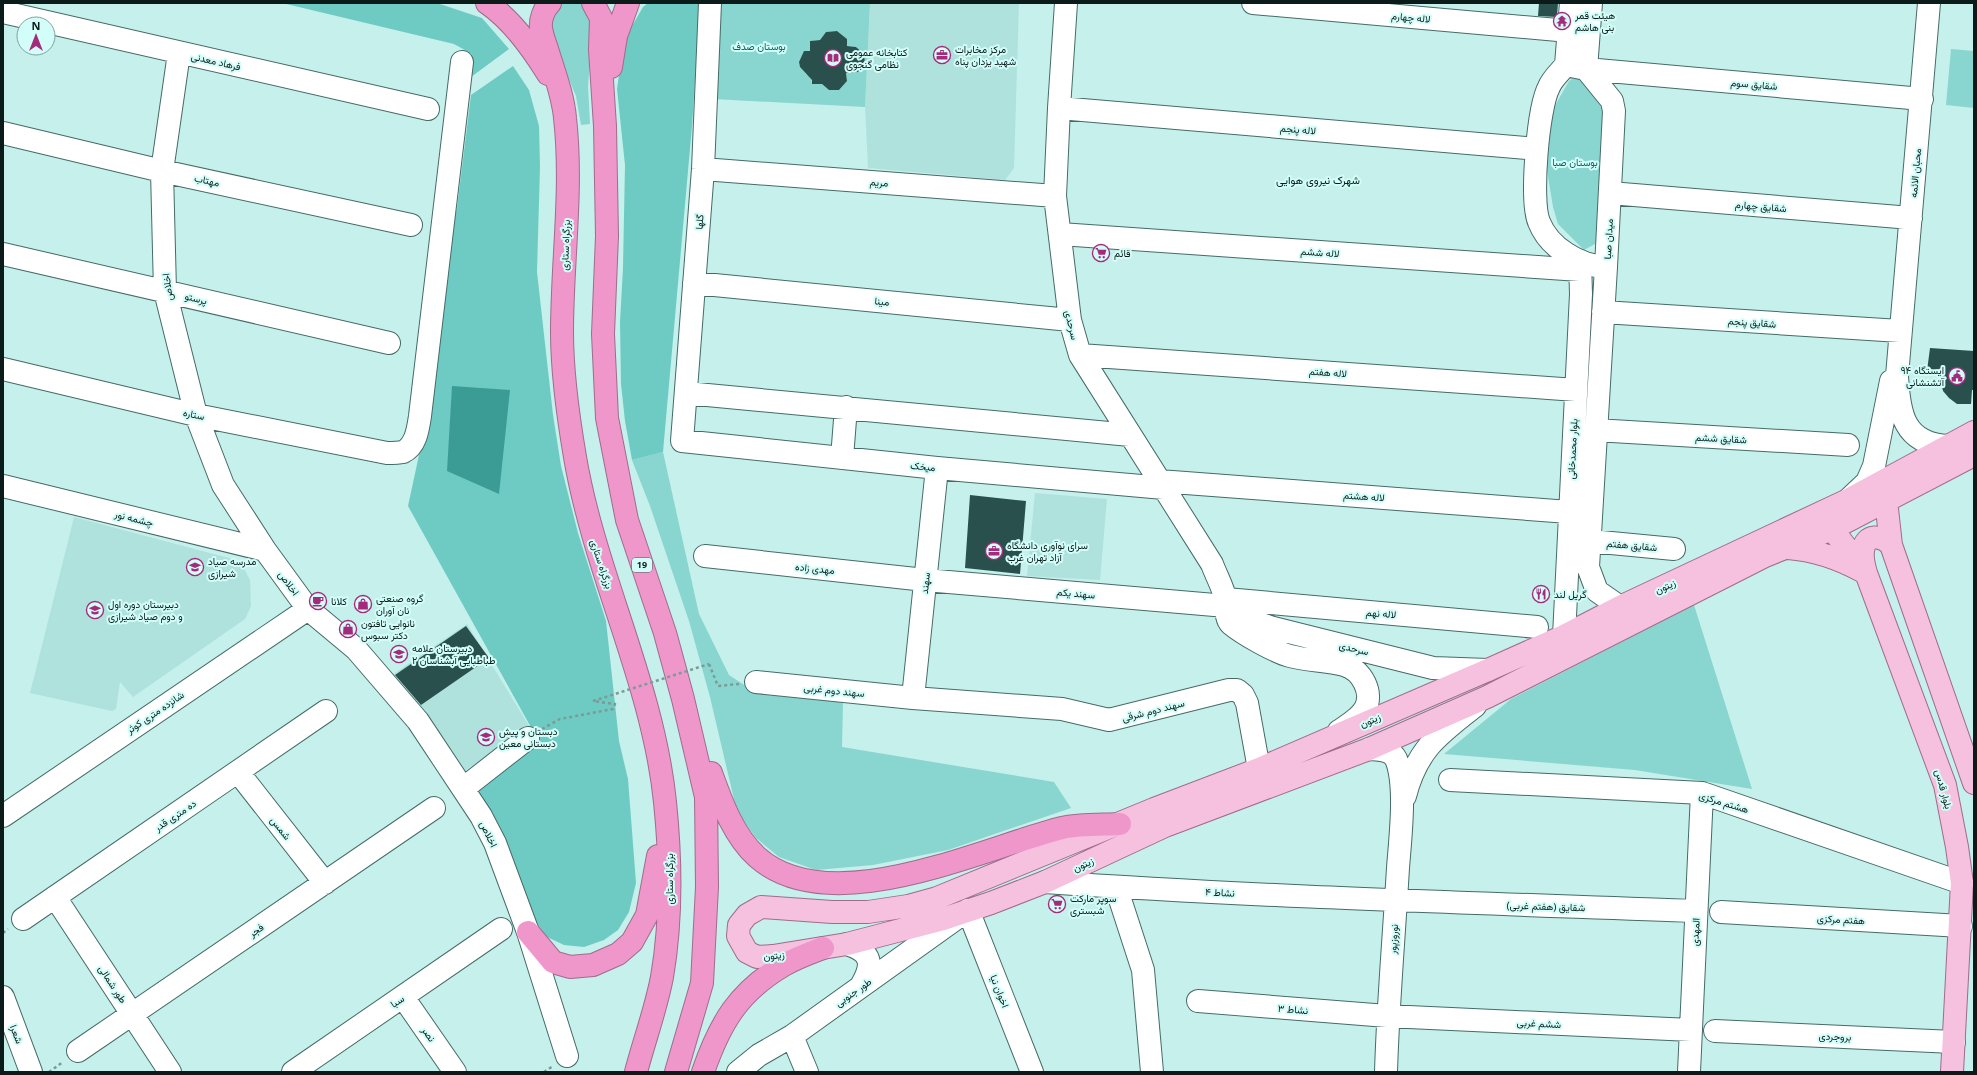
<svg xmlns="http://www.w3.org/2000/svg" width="1977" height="1075" viewBox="0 0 1977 1075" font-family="'Noto Sans',Vazirmatn,sans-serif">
<rect width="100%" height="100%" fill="#c5f0eb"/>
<path fill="#afe2dd" d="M870,3h149l-5,165 -9,12 -137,-12 -3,-61z
M1035,493l72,6 -7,81 -73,-4z
M74,517l166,44 10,19 1,26 -6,13 -112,78 -13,-15 -4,27 -4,2 -82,-18z
M467,624l64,105 -73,46 -66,-100z"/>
<path fill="#89d5cf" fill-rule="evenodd" d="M563,3h17l4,2 9,15 -5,66 2,38 -9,1 -5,-29 -23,-54 -3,-26 7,-9z
M719,3h151l-5,104 -152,-8zM837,31l10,8v7l9,1 8,7 1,9 -7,9 -12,1 1,8 -8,9h-10l-7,-6h-10l-1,-9h-4l-7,-8 -1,-5 5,-10 6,-1v-10l10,-1 6,-8z
M1951,49l23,2v57l-28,-3z
M1577,76l17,17 13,21 -8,123 -4,7 -11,6 -26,-26 -5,-17 -7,-43 6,-53 17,-30z
M663,452l36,162 30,61 29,19 85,8 -1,45 212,35 17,26 -123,42 -75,15 -57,5 -37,-13 -23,-19 -19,-26 -27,-115 -21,-76 -39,-115 -18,-46z
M1694,605l58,184 -117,-19 -191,-16 67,-55z"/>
<path fill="#6ecbc3" d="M282,3h155l45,15 27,31 -38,28 1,-23 -18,-10z
M648,3h52l-8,123 -29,326 -31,8 -7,-39 -4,-37 -1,-62 3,-54 2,-103 -8,-76 7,-49 19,-33z
M513,66l16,24 10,36 1,40 -3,106 16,143 8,51 17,67 28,88 13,120 9,38 8,104 -7,29 -11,18 -14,10 -20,7 -20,-2 -17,-8 -12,-16 -59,-136 62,-45 -130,-234 27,-125 4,-90 18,-83 14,-113z"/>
<path fill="#3b9b95" d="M452,386l58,4 -11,104 -52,-23z"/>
<path fill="#2a504d" d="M1539,3h19l-1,14 -19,-1z
M837,31l10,8v7l9,1 8,7 1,9 -7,9 -12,1 1,8 -8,9h-10l-7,-6h-10v-4l-12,-13 -1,-5 5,-11h6v-10l10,-1 6,-8z
M1930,348l44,3v39h-2l-1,14h-14l-8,-6 -6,-7 -4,-19 -12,-1z
M970,495l56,6 -6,73 -55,-6z
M466,626l23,32 -68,47 -26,-30z"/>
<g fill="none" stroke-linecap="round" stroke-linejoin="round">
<g stroke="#456b68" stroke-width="24">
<path id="minor" d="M710,3l-7,166 -21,272 255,27 227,20
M1066,3l-7,105 -4,88 15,124 10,35 132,209c4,11 12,25 14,37 1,7 -1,17 5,23 12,10 44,28 59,32 18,5 37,4 54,9 18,5 30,28 21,44 -6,10 -17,16 -26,22
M1253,3l316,28
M1929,3l-32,373c2,36 6,68 51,70
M3,12l425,97
M179,53l-17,118 3,120 31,124 27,70 42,65 43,59 48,40 62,72 63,95 14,27 33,89 39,124
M1566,65l5,-62
M1586,69l26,32 2,10 -8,156c-26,-1 -57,-19 -67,-45 -9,-21 -1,-115 10,-135 3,-8 11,-15 17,-22l20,4 336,30
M1586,69l5,-66
M1059,108l478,41
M3,133l159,38 249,54
M703,169l352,27
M1610,193l301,25
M1060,234l520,36
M3,254l386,89
M1606,267l-18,300 9,24 23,16
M694,283l376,37
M1603,312l297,19
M1080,355l496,35
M3,369l193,46 191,38c5,0 11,0 16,-1 13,-6 15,-23 17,-36l42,-354
M686,393l444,42
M1595,430l253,15
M842,458l4,-51
M1159,481l410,31
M3,486l262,64
M1850,498l17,-16 7,-16 17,-85
M1590,541l84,8
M705,556l220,24 301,26 26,15 21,7 160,40 55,2
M1226,599l311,28
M1564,636l17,-342 -1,-32
M756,682l157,16 149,11 47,11 120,-30h8l6,5 4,8 12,66
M913,698l24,-230
M1369,749c9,1 22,0 27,10 11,26 4,81 2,109 -4,68 -10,136 -12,204
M238,772l87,111
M1450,780l252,13 260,90
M464,788l64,-50
M1405,796c12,-47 34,-62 70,-90
M3,816l305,-207
M1045,882c216,15 434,21 651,29
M1116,887l27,83 9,102
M55,897l115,175
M1721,912l240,14
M23,919l303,-208
M847,944c25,8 27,20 14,42
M3,997l28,75
M403,997l52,75
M1198,1001l189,15 304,14
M1715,1031l239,11
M792,1036l15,36
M78,1051l356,-243
M293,1072l208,-143
M738,1072l21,-17 33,-19 176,-126 64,162
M1689,1072l13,-279"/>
</g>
<g stroke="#9f6c8c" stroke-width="24">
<path id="major" d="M1974,432l-126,68 -228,107 -56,29 -76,34 -229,99 -105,40 -217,89 -29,8 -40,6h-36l-71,-5 -14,8 -8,10 -1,11 9,16 10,5 16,-1 74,-12 96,-25 48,-16 54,-21 120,-56 204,-77 118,-52 278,-141 67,-27 142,-74
M1886,500l5,45 83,238
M1826,516l6,13 34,44 79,212 12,62 5,36 -10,189
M1788,548c27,2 50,10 74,23
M1866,573c-2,-7 -4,-15 -3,-22 2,-18 19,-16 28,-6"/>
</g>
<g stroke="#9f6c8c" stroke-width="24">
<path id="highway" d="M487,3c25,17 45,45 61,71
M550,3c-6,6 -10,16 -9,25 1,7 4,15 6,21 7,23 16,46 18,69 8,71 -3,143 -3,214 0,42 6,84 13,125 20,118 78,226 90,345 6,58 7,117 -3,175 -6,32 -18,64 -26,95
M593,3l8,15 -1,32 5,76 2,110 -4,98 4,84 20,102 38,113 18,66 23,98 1,90 -5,96 -26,89
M611,67l5,-31 12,-33
M711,773c11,30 22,62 46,84 73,65 225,-9 305,-29 18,-4 39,-3 58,-4
M528,932l25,30 17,5 23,-2 25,-11 14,-12 15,-27 11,-59
M703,1072c17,-49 35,-80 81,-107 12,-7 26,-12 39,-17"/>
</g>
<path stroke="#7b9b97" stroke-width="2.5" stroke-dasharray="3 3" stroke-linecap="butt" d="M709,664l9,22 21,-2
M542,729l18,-10 53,-10 2,-5 -22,-3
M3,933l5,-4
M49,1072l14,-10
M544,1072l9,-6"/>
<use href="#minor" stroke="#fff" stroke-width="22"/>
<use href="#major" stroke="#f5c1df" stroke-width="22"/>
<use href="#highway" stroke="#ef97ca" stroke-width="22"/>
<path stroke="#7b9b97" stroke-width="2.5" stroke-dasharray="3 3" stroke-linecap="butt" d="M593,701l116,-37"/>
</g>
<defs>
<g id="temple-ring" transform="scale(0.9)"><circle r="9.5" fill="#d2fdf9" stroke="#a62a7c" stroke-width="1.5"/><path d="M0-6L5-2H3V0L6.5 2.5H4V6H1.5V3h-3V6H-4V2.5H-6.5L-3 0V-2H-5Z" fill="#a62a7c"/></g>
<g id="office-ring" transform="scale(0.9)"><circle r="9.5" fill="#d2fdf9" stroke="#a62a7c" stroke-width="1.5"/><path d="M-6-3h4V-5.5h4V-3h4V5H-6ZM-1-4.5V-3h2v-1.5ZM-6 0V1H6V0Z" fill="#a62a7c"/></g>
<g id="library-ring" transform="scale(0.9)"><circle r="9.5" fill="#d2fdf9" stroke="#a62a7c" stroke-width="1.5"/><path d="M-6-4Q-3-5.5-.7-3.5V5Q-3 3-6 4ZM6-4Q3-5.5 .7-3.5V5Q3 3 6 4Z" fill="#a62a7c"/></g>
<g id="supermarket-ring" transform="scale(0.9)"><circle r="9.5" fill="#d2fdf9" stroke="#a62a7c" stroke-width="1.5"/><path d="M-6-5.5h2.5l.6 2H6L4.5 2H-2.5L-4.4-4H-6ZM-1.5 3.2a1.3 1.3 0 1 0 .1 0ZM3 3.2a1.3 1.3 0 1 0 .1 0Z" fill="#a62a7c"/></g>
<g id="civic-ring" transform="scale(0.9)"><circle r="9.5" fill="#d2fdf9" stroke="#a62a7c" stroke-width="1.5"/><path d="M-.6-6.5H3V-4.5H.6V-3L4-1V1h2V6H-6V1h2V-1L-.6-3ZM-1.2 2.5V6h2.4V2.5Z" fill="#a62a7c"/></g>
<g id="school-ring" transform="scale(0.9)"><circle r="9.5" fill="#d2fdf9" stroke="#a62a7c" stroke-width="1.5"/><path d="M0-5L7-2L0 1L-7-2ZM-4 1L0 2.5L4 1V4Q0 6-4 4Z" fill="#a62a7c"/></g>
<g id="restaurant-ring" transform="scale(0.9)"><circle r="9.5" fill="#d2fdf9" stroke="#a62a7c" stroke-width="1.5"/><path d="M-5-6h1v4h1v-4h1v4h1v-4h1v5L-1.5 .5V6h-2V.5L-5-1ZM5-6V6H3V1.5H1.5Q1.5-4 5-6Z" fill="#a62a7c"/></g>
<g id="cafe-ring" transform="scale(0.9)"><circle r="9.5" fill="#d2fdf9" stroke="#a62a7c" stroke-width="1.5"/><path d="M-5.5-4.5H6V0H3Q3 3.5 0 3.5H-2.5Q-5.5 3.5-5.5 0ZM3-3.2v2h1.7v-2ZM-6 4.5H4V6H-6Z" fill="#a62a7c"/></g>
<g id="shop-ring" transform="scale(0.9)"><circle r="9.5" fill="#d2fdf9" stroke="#a62a7c" stroke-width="1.5"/><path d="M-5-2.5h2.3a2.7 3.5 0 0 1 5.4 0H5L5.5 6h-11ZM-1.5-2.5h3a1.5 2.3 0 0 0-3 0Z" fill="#a62a7c"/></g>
</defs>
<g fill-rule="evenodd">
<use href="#temple-ring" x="1562" y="21"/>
<use href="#office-ring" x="942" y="55"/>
<use href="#library-ring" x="833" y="58"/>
<use href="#supermarket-ring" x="1101" y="253"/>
<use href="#civic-ring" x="1957" y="376"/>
<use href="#office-ring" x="994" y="551"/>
<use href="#school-ring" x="195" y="567"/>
<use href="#restaurant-ring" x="1541" y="594"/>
<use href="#cafe-ring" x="318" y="601"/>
<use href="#shop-ring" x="363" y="604"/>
<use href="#school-ring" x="95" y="610"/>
<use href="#shop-ring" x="348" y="629"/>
<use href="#school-ring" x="399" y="654"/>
<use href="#school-ring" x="486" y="737"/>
<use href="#supermarket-ring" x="1057" y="904"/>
</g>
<g text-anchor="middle" stroke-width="4" stroke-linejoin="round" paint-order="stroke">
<rect fill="#d2fdf9" stroke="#475f5c" stroke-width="1" x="632" y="558" width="20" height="14" rx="3"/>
<g font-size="9" font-weight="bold" fill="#0b1b19">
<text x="642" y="568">19</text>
</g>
<g font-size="10" fill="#0b1b19" stroke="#d2fdf9" text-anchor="start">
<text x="1575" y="19">هیئت قمر<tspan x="1575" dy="12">بنی هاشم</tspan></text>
<text x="955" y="53">مرکز مخابرات<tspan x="955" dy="12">شهید یزدان پناه</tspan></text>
<text x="846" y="56">کتابخانه عمومی<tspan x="846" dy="12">نظامی گنجوی</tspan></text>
<text x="1114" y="257">قائم</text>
<text x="1944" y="374" text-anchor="end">ایستگاه ۹۴<tspan x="1944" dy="12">آتشنشانی</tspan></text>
<text x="1007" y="549">سرای نوآوری دانشگاه<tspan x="1007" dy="12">آزاد تهران غرب</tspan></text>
<text x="208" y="565">مدرسه صیاد<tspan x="208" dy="12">شیرازی</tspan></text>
<text x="1554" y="598">گریل لند</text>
<text x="376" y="602">گروه صنعتی<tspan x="376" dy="12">نان آوران</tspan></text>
<text x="331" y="605">کلانا</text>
<text x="108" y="608">دبیرستان دوره اول‌<tspan x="108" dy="12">و دوم صیاد شیرازی</tspan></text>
<text x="361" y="627">نانوایی تافتون<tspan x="361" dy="12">دکتر سبوس</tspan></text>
<text x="412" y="652">دبیرستان علامه<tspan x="412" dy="12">طباطبایی آبشناسان ۲</tspan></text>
<text x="499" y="735">دبستان و پیش<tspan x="499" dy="12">دبستانی معین</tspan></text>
<text x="1070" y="902">سوپر مارکت<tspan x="1070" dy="12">شبستری</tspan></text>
</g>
<g font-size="10" fill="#0b1b19" stroke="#d2fdf9">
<text transform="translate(1411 17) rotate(5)" y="4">لاله چهارم</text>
<text transform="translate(216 61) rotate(13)" y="4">فرهاد معدنی</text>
<text transform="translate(1754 84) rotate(5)" y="4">شقایق سوم</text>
<text transform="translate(1298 129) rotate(5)" y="4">لاله پنجم</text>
<text transform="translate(1915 173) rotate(-85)" y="4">محبان الائمه</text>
<text transform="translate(207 180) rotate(12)" y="4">مهتاب</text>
<text transform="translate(879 182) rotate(4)" y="4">مریم</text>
<text transform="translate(1761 206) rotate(5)" y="4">شقایق چهارم</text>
<text transform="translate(699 222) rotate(-86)" y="4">گلها</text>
<text transform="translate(1608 239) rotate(-87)" y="4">میدان صبا</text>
<text transform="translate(565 245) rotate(-88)" y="4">بزرگراه ستاری</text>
<text transform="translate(1320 252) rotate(4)" y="4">لاله ششم</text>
<text transform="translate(167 287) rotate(-97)" y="4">اخلاص</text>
<text transform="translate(196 298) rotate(13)" y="4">پرستو</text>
<text transform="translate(882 301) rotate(6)" y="4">مینا</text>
<text transform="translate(1752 322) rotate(4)" y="4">شقایق پنجم</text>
<text transform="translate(1072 325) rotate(77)" y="4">سرحدی</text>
<text transform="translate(1328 372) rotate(4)" y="4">لاله هفتم</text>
<text transform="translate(194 414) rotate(12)" y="4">ستاره</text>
<text transform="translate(1721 438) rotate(3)" y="4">شقایق ششم</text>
<text transform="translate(1572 449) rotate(-87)" y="4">بلوار محمدخانی</text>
<text transform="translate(923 466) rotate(6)" y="4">میخک</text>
<text transform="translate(1364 496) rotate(4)" y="4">لاله هشتم</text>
<text transform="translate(134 518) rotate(14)" y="4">چشمه نور</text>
<text transform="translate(1632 545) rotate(5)" y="4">شقایق هفتم</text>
<text transform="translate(602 564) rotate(72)" y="4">بزرگراه ستاری</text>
<text transform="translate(815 568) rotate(6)" y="4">مهدی زاده</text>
<text transform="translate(289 583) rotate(54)" y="4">اخلاص</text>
<text transform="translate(925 583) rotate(-84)" y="4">سهند</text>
<text transform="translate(1665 586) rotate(-25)" y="4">زیتون</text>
<text transform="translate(1076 593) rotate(5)" y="4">سهند يكم</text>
<text transform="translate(1381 613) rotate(5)" y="4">لاله نهم</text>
<text transform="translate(1354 648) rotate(14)" y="4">سرحدی</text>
<text transform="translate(834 690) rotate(6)" y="4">سهند دوم غربی</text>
<text transform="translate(1153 710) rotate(-14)" y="4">سهند دوم شرقی</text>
<text transform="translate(155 712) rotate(-34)" y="4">شانزده متری کوثر</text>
<text transform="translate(1370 720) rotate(-23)" y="4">زیتون</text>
<text transform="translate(1944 789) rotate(75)" y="4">بلوار قدس</text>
<text transform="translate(1724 802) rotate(17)" y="4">هشتم مرکزی</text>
<text transform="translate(175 815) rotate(-34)" y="4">ده متری قدر</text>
<text transform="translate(281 828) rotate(52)" y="4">شمس</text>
<text transform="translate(489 834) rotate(65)" y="4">اخلاص</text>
<text transform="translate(1083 864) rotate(-25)" y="4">زیتون</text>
<text transform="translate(669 879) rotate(-90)" y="4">بزرگراه ستاری</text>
<text transform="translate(1220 892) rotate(3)" y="4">نشاط ۴</text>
<text transform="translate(1546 906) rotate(2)" y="4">شقایق (هفتم غربی)</text>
<text transform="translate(1841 919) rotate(3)" y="4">هفتم مرکزی</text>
<text transform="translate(256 930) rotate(-34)" y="4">فجر</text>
<text transform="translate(1695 932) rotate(-87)" y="4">المهدی</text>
<text transform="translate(1393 939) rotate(-86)" y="4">نوروزپور</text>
<text transform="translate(774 955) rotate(-6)" y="4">زیتون</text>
<text transform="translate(113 984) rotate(57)" y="4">طور شمالی</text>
<text transform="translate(1000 991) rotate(68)" y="4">اخوان نیا</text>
<text transform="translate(853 992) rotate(-35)" y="4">طور جنوبی</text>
<text transform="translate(397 1001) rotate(-34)" y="4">سبا</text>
<text transform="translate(1293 1009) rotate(5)" y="4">نشاط ۳</text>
<text transform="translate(1539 1023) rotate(3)" y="4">ششم غربی</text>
<text transform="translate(17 1034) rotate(69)" y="4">شعرا</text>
<text transform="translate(429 1034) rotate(55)" y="4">نصر</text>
<text transform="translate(1835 1036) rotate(2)" y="4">بروجردی</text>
</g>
<g font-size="10" fill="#11605c" stroke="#d2fdf9">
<text x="759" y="50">بوستان صدف</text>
<text x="1575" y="166">بوستان صبا</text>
</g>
<g font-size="11" fill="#0b1b19" stroke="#d2fdf9">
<text x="1318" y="184">شهرک نیروی هوایی</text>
</g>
</g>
<rect width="1977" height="1075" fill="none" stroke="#0b1b19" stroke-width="8"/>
<g transform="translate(36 36)"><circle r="19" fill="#d2fdf9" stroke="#82a39f"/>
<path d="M0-3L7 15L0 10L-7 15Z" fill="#a62a7c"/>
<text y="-6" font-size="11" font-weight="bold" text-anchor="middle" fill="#0b1b19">N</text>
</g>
</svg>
